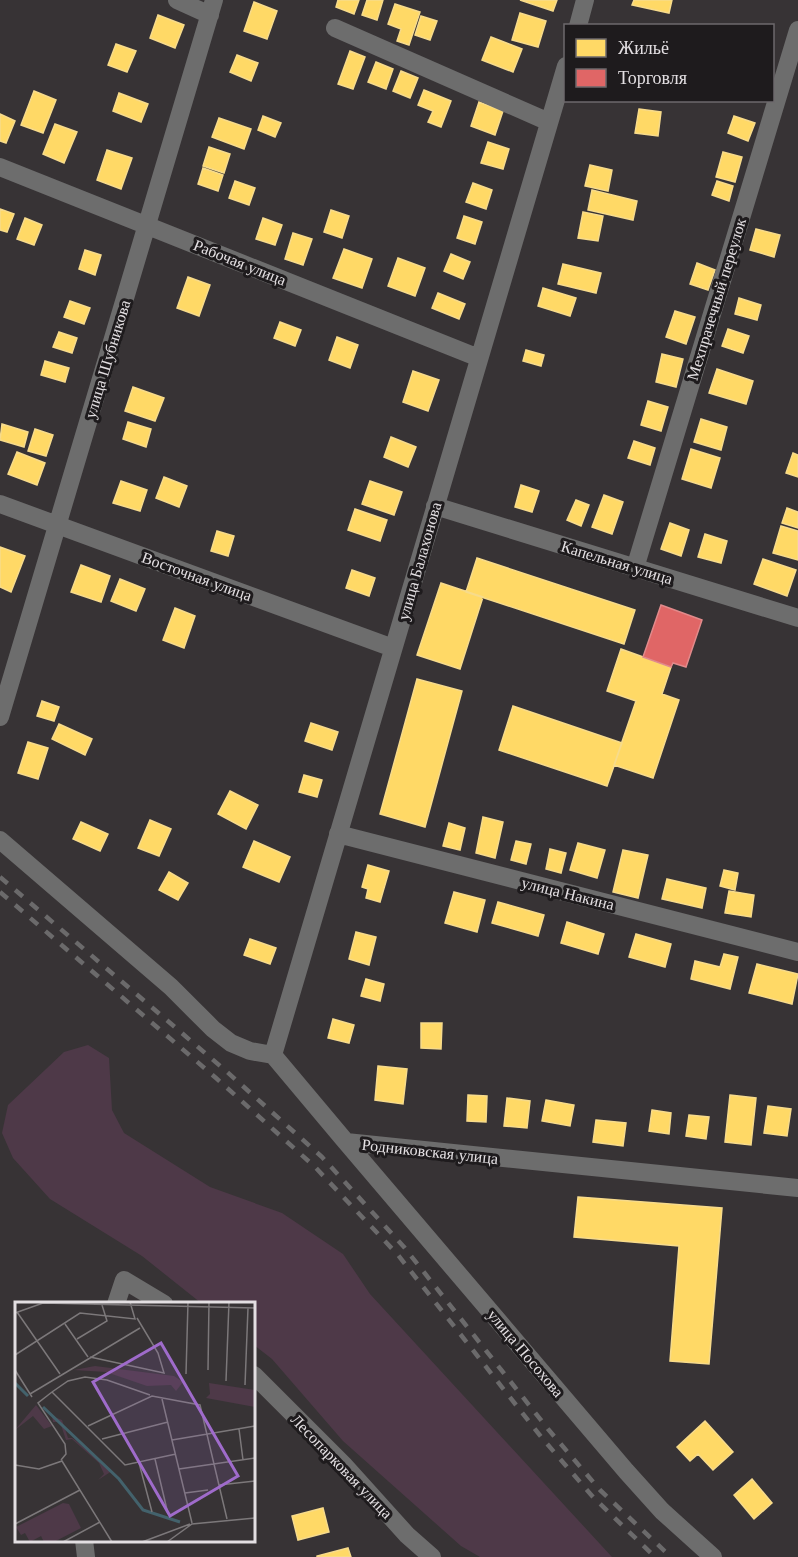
<svg xmlns="http://www.w3.org/2000/svg" width="798" height="1557" viewBox="0 0 798 1557" font-family="'Libre Baskerville',serif">
<rect width="100%" height="100%" fill="#373335"/>
<path fill="#4e3948" d="M88,1045l21,13 3,52 12,23 86,54 72,26 61,41 27,40 242,263h-132l-19,-11 -118,-105 -71,-82 -18,-14v-41l-53,-1 -59,-47 -92,-57 -37,-41 -11,-25 6,-28 56,-53z"/>
<path fill="#ffd966" stroke="#f7db8b" stroke-width="1.5" d="M338,0h21l-5,14 -18,-7z
M367,0h16l-6,20 -15,-5z
M520,0h37l-4,11z
M634,0h38l-3,13 -37,-8z
M254,2l23,9 -10,28 -23,-8z
M395,4l25,8 -11,33 -12,-4 4,-12 -13,-5z
M520,13l26,8 -8,26 -26,-7z
M158,15l26,10 -9,23 -25,-10z
M421,16l16,5 -7,19 -15,-5z
M491,37l31,12 -9,23 -31,-12z
M116,44l20,7 -9,21 -19,-7z
M350,51l15,6 -12,32 -15,-5z
M237,55l21,8 -7,18 -21,-9z
M376,62l17,7 -7,20 -18,-7z
M401,71l17,7 -8,20 -17,-7z
M424,90l27,11 -10,26 -13,-5 5,-11 -15,-6z
M34,91l22,9 -13,33 -22,-8z
M119,93l29,11 -7,18 -28,-11z
M479,102l24,9 -8,24 -24,-9z
M639,109l22,3 -3,24 -23,-3z
M0,114l15,7 -9,22 -6,-2z
M263,116l18,7 -6,14 -17,-7z
M734,116l21,7 -7,18 -20,-8z
M219,118l32,11 -7,20 -32,-12z
M55,124l22,8 -13,31 -21,-9z
M488,142l21,7 -6,20 -22,-6z
M209,147l21,7 -6,19 -21,-7z
M107,150l25,8 -11,31 -24,-9z
M723,152l19,5 -7,25 -19,-5z
M590,165l22,5 -4,21 -23,-5z
M203,168l20,7 -5,16 -20,-7z
M235,181l20,7 -6,17 -20,-7z
M717,181l16,5 -4,15 -17,-6z
M473,183l19,7 -6,19 -20,-7z
M592,190l45,11 -4,19 -45,-10z
M0,209l14,5 -7,18 -7,-2z
M331,210l18,6 -7,22 -18,-6z
M583,212l20,4 -5,25 -20,-3z
M464,216l18,6 -7,22 -18,-6z
M25,218l17,7 -8,20 -17,-6z
M263,218l19,7 -7,20 -19,-6z
M756,229l24,6 -6,22 -24,-7z
M293,233l19,6 -9,26 -18,-6z
M344,249l28,10 -10,29 -29,-10z
M85,250l16,5 -6,20 -16,-6z
M451,254l19,8 -7,17 -19,-8z
M398,258l27,10 -10,28 -27,-10z
M697,263l18,7 -7,20 -18,-6z
M563,264l38,9 -5,20 -38,-9z
M188,277l22,8 -11,31 -22,-8z
M543,288l33,10 -6,18 -32,-10z
M438,293l27,11 -6,15 -27,-11z
M739,298l22,7 -4,15 -22,-6z
M70,301l20,7 -6,16 -20,-7z
M675,311l20,6 -9,27 -20,-7z
M280,322l21,8 -6,16 -21,-8z
M728,329l21,7 -6,17 -21,-7z
M59,332l18,6 -5,15 -19,-6z
M337,337l21,8 -8,23 -21,-8z
M526,350l18,5 -3,11 -18,-5z
M662,354l21,5 -7,28 -20,-5z
M45,361l24,7 -4,14 -24,-7z
M717,369l36,12 -7,23 -37,-11z
M413,371l26,9 -11,31 -25,-9z
M133,387l31,11 -9,23 -30,-10z
M648,401l20,6 -7,24 -20,-6z
M701,419l26,8 -6,23 -27,-8z
M128,422l23,7 -5,18 -23,-8z
M2,424l26,8 -4,15 -24,-7z
M35,429l18,6 -7,21 -18,-5z
M391,437l25,10 -8,20 -24,-10z
M634,441l21,7 -5,17 -22,-7z
M691,449l29,9 -9,30 -29,-9z
M17,452l28,11 -8,22 -29,-11z
M793,453l5,2v22l-12,-4z
M164,477l23,9 -8,21 -23,-9z
M121,481l26,9 -7,21 -27,-8z
M370,481l32,11 -8,23 -32,-11z
M521,485l18,6 -7,21 -17,-5z
M604,495l19,7 -11,32 -20,-7z
M576,500l13,5 -8,21 -14,-6z
M787,508l11,4v16l-16,-5z
M355,509l32,11 -7,21 -32,-11z
M670,523l19,7 -8,26 -20,-7z
M781,526l17,5v29l-25,-7z
M217,531l17,5 -6,20 -17,-5z
M705,534l22,7 -6,22 -23,-6z
M0,547l25,9 -14,36 -11,-5z
M477,558l158,52 -11,34 -158,-52z
M763,559l33,11 -9,26 -33,-12z
M81,565l29,11 -9,26 -30,-10z
M352,570l23,8 -6,18 -23,-8z
M120,579l25,10 -9,22 -25,-10z
M441,583l42,14 -23,72 -43,-14z
M175,608l20,8 -11,32 -21,-8z
M621,649l50,18 -9,27 17,6 -26,78 -39,-13 22,-64 -29,-10z
M417,679l45,12 -37,136 -45,-13z
M42,701l17,6 -5,14 -17,-5z
M513,706l109,37 -15,43 -108,-36z
M311,723l27,9 -6,18 -27,-9z
M59,724l33,15 -7,16 -33,-16z
M28,742l20,6 -10,31 -20,-6z
M304,775l18,5 -5,17 -18,-5z
M230,791l28,14 -12,24 -28,-15z
M483,817l20,5 -8,36 -19,-5z
M150,820l21,9 -12,27 -21,-8z
M81,822l27,12 -8,17 -27,-12z
M449,823l16,5 -5,22 -17,-4z
M254,841l36,16 -11,25 -36,-15z
M516,841l15,3 -5,20 -15,-4z
M578,843l27,7 -8,28 -27,-8z
M550,849l16,4 -5,20 -15,-4z
M623,850l25,5 -10,43 -25,-6z
M368,865l21,6 -9,31 -14,-4 2,-9 -6,-2z
M724,870l14,3 -3,17 -15,-4z
M169,872l19,11 -10,17 -19,-10z
M667,879l39,9 -4,20 -40,-9z
M729,891l25,4 -3,22 -26,-4z
M454,892l31,8 -8,32 -32,-9z
M498,902l46,13 -6,21 -46,-13z
M567,922l37,12 -6,20 -37,-11z
M356,932l20,5 -7,28 -20,-6z
M636,934l35,10 -6,23 -36,-10z
M250,939l26,9 -6,16 -26,-9z
M724,954l14,3 -8,32 -39,-10 4,-18 25,6z
M757,964l41,10 -6,30 -43,-11z
M366,979l18,5 -4,17 -19,-5z
M333,1019l21,6 -5,18 -21,-5z
M421,1023h21l-1,26 -20,-1z
M378,1066l29,3 -4,35 -28,-4z
M468,1095l19,1 -1,26 -19,-1z
M730,1095l26,3 -5,47 -26,-3z
M507,1098l23,3 -3,27 -23,-2z
M546,1100l28,5 -4,21 -28,-5z
M768,1106l23,3 -4,27 -23,-3z
M652,1110l19,3 -2,21 -20,-3z
M689,1115l20,2 -3,22 -20,-3z
M596,1120l30,3 -3,23 -30,-4z
M578,1197l144,11 -13,156 -39,-3 9,-115 -105,-9z
M705,1421l28,31 -20,18 -15,-16 -8,7 -13,-14z
M752,1479l20,24 -18,16 -20,-24z
M323,1508l6,24 -31,8 -6,-24z
M348,1548l3,9h-34v-1z"/>
<path fill="#e06666" stroke="#e18a8b" stroke-width="1.5" d="M661,605l41,15 -16,47 -13,-4 -2,4 -28,-10z"/>
<g fill="none" stroke-linecap="round" stroke-linejoin="round">
<path stroke="#6d6d6d" stroke-width="18" d="M177,0l33,15
M578,26l7,-26
M335,28l214,94
M0,167l479,191
M0,504l393,144
M435,506l363,112
M635,568l163,-538
M0,717l214,-717
M338,834l460,118
M0,840l171,147 42,42 18,14 19,8 23,4 73,87 452,46
M273,1055l293,-989
M346,1142l280,329 36,40 51,46
M116,1304l8,-24 40,24
M254,1375l89,89 64,71 25,22
M84,1540l2,17"/>
<path stroke="#6b6a6b" stroke-width="4.5" stroke-dasharray="10 10" stroke-linecap="butt" d="M0,877l226,194 96,86 82,90 144,182 52,61 71,67
M0,892l216,186 99,89 83,88 144,183 51,59 62,60"/>
</g>
<g text-anchor="middle" stroke-width="6" stroke-linejoin="round" paint-order="stroke">
<g font-size="16" fill="#e3dfe2" stroke="#1e1b1d">
<text transform="translate(240 262) rotate(22)" y="6">Рабочая улица</text>
<text transform="translate(716 299) rotate(-73)" y="6">Мехпрачечный переулок</text>
<text transform="translate(107 359) rotate(-73)" y="6">улица Шубникова</text>
<text transform="translate(419 561) rotate(-74)" y="6">улица Балахонова</text>
<text transform="translate(617 562) rotate(17)" y="6">Капельная улица</text>
<text transform="translate(197 576) rotate(20)" y="6">Восточная улица</text>
<text transform="translate(568 893) rotate(14)" y="6">улица Накина</text>
<text transform="translate(430 1151) rotate(6)" y="6">Родниковская улица</text>
<text transform="translate(526 1353) rotate(50)" y="6">улица Посохова</text>
<text transform="translate(342 1466) rotate(46)" y="6">Лесопарковая улица</text>
</g>
</g>
<g transform="translate(15 1302)">
<rect width="240" height="240" fill="#373335"/>
<path d="M80,64l79,10 9,6 -7,9 -5,-6 -24,1 -41,-14 -32,-2zM194,81l46,7v17l-49,-9 4,-4zM21,103l16,21 -8,3 -11,-13 -18,14zM37,114l10,4 6,18h4l3,2 37,31 -14,9 6,-6 -5,-11 -27,-24 -6,1 -6,-18h-7zM48,201l6,1 12,24 -27,14h-10l-3,-6 -11,6 -5,-9 -4,2 -5,-8z" fill="#4e3948"/>
<path fill="none" stroke="#43626c" stroke-width="3" d="M0,81l13,13M28,105l76,72 24,31 37,12"/>
<path fill="none" stroke="#7c787a" stroke-width="1.5" d="M2,10l43,62M0,11l28,-10 212,5M50,22l23,33M62,37l30,-18 -5,-16M0,53l65,-42 55,6 -5,-17M75,55l74,16 -6,-20 -21,-35M0,68l17,27M193,68l1,-68M171,72l2,-72M211,79l3,-79M230,83l3,-77M37,90l73,73 51,-11M15,92l110,-66M147,97l30,124M73,124l64,-30 48,9 27,114M224,127l4,31M87,137l66,-17M157,138l83,-14M140,157l13,55M46,158l5,-6 -1,-10 -27,-41 14,-11 16,-11 17,-4 22,3 43,15M124,161l13,49M0,163l24,4 23,-8 50,81M164,167l76,-11M204,183l36,-4M170,191l23,-3M0,222l65,-34M48,240l37,-20M127,240l48,-18M152,240l25,-18 63,-6"/>
<path fill="#9f6bcb" fill-opacity="0.15" stroke="#9f6bcb" stroke-width="3" d="M146,41l77,133 -68,40 -77,-134z"/>
<rect width="240" height="240" fill="none" stroke="#e3dfe2" stroke-width="3"/>
</g>
<rect x="564" y="24" width="210" height="78" fill="#1e1b1d" stroke="#6d696c" stroke-width="1.5"/>
<rect x="576" y="39" width="30" height="18" fill="#ffd966" stroke="#6d696c" stroke-width="1.5"/>
<text x="618" y="54" font-size="18" fill="#e3dfe2">Жильё</text>
<rect x="576" y="69" width="30" height="18" fill="#e06666" stroke="#6d696c" stroke-width="1.5"/>
<text x="618" y="84" font-size="18" fill="#e3dfe2">Торговля</text>
</svg>
